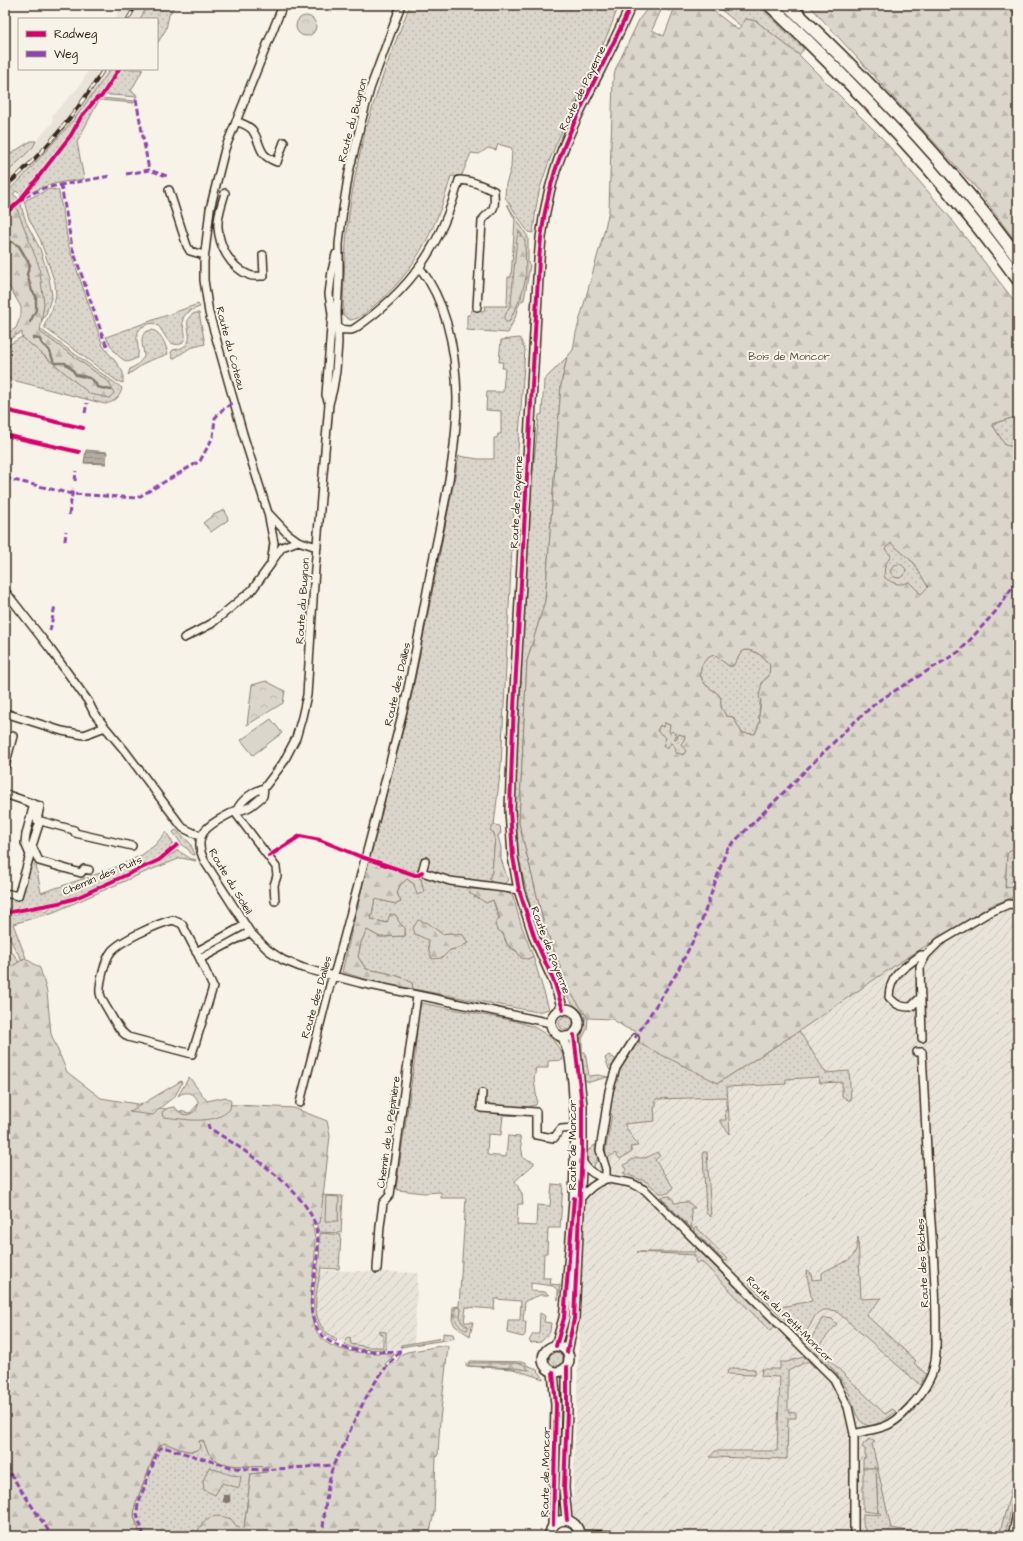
<svg xmlns="http://www.w3.org/2000/svg" width="1023" height="1541" viewBox="0 0 1023 1541" font-family="'Architects Daughter',sans-serif">
<defs>
<pattern id="industrial-furrows" width="10" height="10" patternUnits="userSpaceOnUse"><rect width="10" height="10" fill="#e9e4d9"/><path d="M-1 1l2-2M0 10L10 0M9 11l2-2" fill="none" stroke="#c9c4ba"/></pattern>
<pattern id="grass-dots" width="8" height="8" patternUnits="userSpaceOnUse"><rect width="8" height="8" fill="#dbd6cb"/><path d="M2 2h.1M6 6h.1" fill="none" stroke="#bdb8ae" stroke-width="1.8" stroke-linecap="round"/></pattern>
<pattern id="forest-firs" width="22" height="20" patternUnits="userSpaceOnUse"><rect width="22" height="20" fill="#dbd6cb"/><path d="M5 1l3.5 6h-7zM16 11l3.5 6h-7z" fill="#bdb8ae"/></pattern>
<pattern id="wetland-marsh" width="20" height="14" patternUnits="userSpaceOnUse"><rect width="20" height="14" fill="#dbd6cb"/><path d="M1 5h8M5 5V1M11 12h8M15 12V8" fill="none" stroke="#bdb8ae"/></pattern>
<pattern id="park-crowns" width="20" height="18" patternUnits="userSpaceOnUse"><rect width="20" height="18" fill="#dbd6cb"/><path d="M2 6a3 3 0 1 1 6 0M12 15a3 3 0 1 1 6 0" fill="none" stroke="#bdb8ae"/></pattern>
<pattern id="water-rules" width="6" height="5" patternUnits="userSpaceOnUse"><rect width="6" height="5" fill="#b4aca0"/><path d="M0 2.5h6" fill="none" stroke="#948c82"/></pattern>
</defs>
<rect width="100%" height="100%" fill="#f7f3e8"/>
<filter id="ink" filterUnits="userSpaceOnUse"><feTurbulence type="fractalNoise" baseFrequency=".025" numOctaves="2"/><feDisplacementMap in="SourceGraphic" scale="8" xChannelSelector="R" yChannelSelector="G"/><feConvolveMatrix kernelMatrix="1 2 1 2 8 2 1 2 1" color-interpolation-filters="sRGB"/></filter>
<g filter="url(#ink)">
<path fill="#e9e4d9" d="M121,5h27l-8,14h-25z
M89,69h22l-36,49 -53,60 -17,16v-20l10,-9 38,-43 -1,-7 27,-28z"/>
<path fill="url(#industrial-furrows)" d="M1013,897l5,1v638h-447l12,-291 -1,-36 58,-165 260,-82 90,-56z
M319,1270l99,3 -4,71 -13,5 -35,-1 -19,-4 -19,-8 -8,-10 -5,-13 -1,-11z"/>
<path fill="url(#grass-dots)" stroke="#8b8074" fill-rule="evenodd" d="M148,5h27l-6,10 -3,14 -9,15v-25h-17z
M410,5h209c-22,63 -60,119 -79,183 -4,14 -5,30 -7,45l-5,-1 -23,-35 1,-13 5,-16 1,-20 -14,-4 -2,6 -8,-2 -9,6 -8,-1 -10,24 -10,-1c-13,49 -37,98 -77,130 -8,6 -14,13 -24,14l-7,-5v-6c1,-42 3,-86 11,-127 11,-62 33,-120 56,-177z
M715,5h43l46,44 -5,6 -43,-34 -10,-2 -5,7z
M111,69h32l-12,22 5,3 1,3 -39,-3c-13,12 -21,28 -31,43 -13,20 -29,40 -45,58l-6,-4 -3,3 6,5 7,23 14,27 9,29 3,17 -6,19 -5,8 3,-19 -35,-99 -4,3v-13l17,-16 53,-60z
M100,98l34,3v2l-34,-3 -3,4 -20,38 7,37c-20,3 -37,4 -55,15l-1,-2 44,-57 10,-17 16,-19z
M31,141h5l-3,6 -28,28v-18z
M49,189l9,1 1,3 10,54 34,99c5,7 18,21 20,27 0,3 0,7 0,10l-6,-2 -72,-53v-4l7,-14 4,-15 -1,-12 -15,-44 -11,-20 -5,-18z
M507,204l21,33v27l2,1 -6,35 -3,1 -4,8 1,2 -10,22 -41,-3v-15h3l1,-4 3,-1 10,1 1,-5h22l1,-29h3l4,-57z
M198,304l2,3c-34,11 -5,24 -19,37 -21,5 -15,-30 -37,-18 -14,8 -2,21 -7,32l-9,4c-12,-5 -16,-14 -22,-25z
M195,313h4l6,31 -15,4 -17,11 -2,-7 2,-2c33,-5 2,-29 22,-37z
M40,329l82,59c-2,9 -7,14 -17,16l-100,-26v-31l17,-10 68,57 -50,-62z
M152,330c9,2 14,15 16,24l-22,8 -18,13 2,-6 7,-4 7,-8c0,-10 -8,-25 8,-27z
M520,338l5,12 -11,158 -13,257 -7,60 -4,5 4,3 1,5 -3,34 -3,7 5,4 -4,8 -6,-1 -10,7 7,2 5,4 7,-3 12,40 3,6 20,13 5,-3 16,53 -11,3 -125,-23 -1,-6c-14,-9 -29,-11 -46,-14l-8,-12 3,-15 6,-12 13,7 25,-1v-8l-6,-6 -12,1 -16,-4 4,-20 21,5 5,-2 -4,-9 3,-8 7,-6 7,5 7,-5 -7,-3 1,-4 -45,-14 42,-164 47,-238 19,3h16v-21h3l1,-4h3v-23l-15,-1 1,-18h16l2,-24h-3l1,-6h-4l2,-22zM428,923l14,11 8,-1 13,2 -4,13 -9,2 -8,8 -13,-7z
M567,357l-6,28 -16,216 -18,60 -8,162 25,101 25,66 19,28 -1,11 -5,10v13h3l4,24 9,-1 10,2 -19,5 -4,-2 -3,-8 -3,-29 5,-15 1,-10 -3,-6 -10,-9 -9,-13 -23,-54 -8,-24 -6,-22 -7,-32 -4,-47v-30l17,-303 7,-63 3,-1 2,-34z
M1018,416v32l-13,-3 -13,-21z
M891,543l23,20 15,25 -8,6 -20,-9 -10,-2 -7,-6 1,-28z
M745,650c12,0 18,7 25,15l-1,11 -7,6 -3,34 1,6 -5,12 -13,-1 -9,-16 -7,-1c-1,-3 -4,-6 -5,-9 -1,-4 1,-8 -2,-12 -4,-4 -9,-6 -13,-10 -11,-11 -5,-26 8,-30l15,11h4l8,-13z
M664,723l7,2 1,6 4,4 -2,3 2,1 3,-5 6,2 1,15 -3,4 -6,-1 -9,-7 -3,1 -2,-3 1,-4 -7,-10 3,-6 3,2z
M176,830l14,13 5,12h-3l-4,-6 -5,-3 -10,-14z
M166,832l7,11 -9,11 -11,7 -77,34 -16,5 -55,11v-16l15,4 12,-41 3,1 6,34 68,-23 33,-15 13,-10z
M1015,846h3v40l-13,2 2,-34z
M178,850c3,4 8,4 12,9h5l1,2 -15,-3 -38,15 -89,39 -41,12 13,34 -4,2c-9,-14 -17,-27 -17,-44l37,-7 3,3 3,-1 2,-4 27,-8 83,-37z
M8,950l5,3 6,9 -14,9v-20z
M421,1003l94,18 19,6 18,11 10,15 1,7 -15,1v7h-12l-2,11 3,21 -1,5 -5,1 -9,10 -19,-1 -2,20 -13,-1 -1,21 19,2 2,-21 12,1 3,21 11,4v2l-19,17 7,13 1,10h-5l-1,21 19,1 1,-21 13,1 2,-22 11,1 -3,43h-12l-1,25h-3l-1,25h8l-1,6 10,1 -2,15v-10l-5,-4 -22,-3v8l14,1 4,3h-9l-15,6 -2,20h3l-1,14 -2,2 -16,-4 1,-13h12l1,-19 -26,-2 -1,10 -28,-2 -2,15h9l-3,14 -15,-10 -3,-6 1,-13 6,-1 7,-108h-25v-6l-17,1 -26,-3 -2,-2 18,-123 4,-49z
M559 1023a7 7 0 1 1 14 0a7 7 0 1 1-14 0Z
M799,1031l27,42 23,-2 2,29h-3l-6,-4v-14l-22,1 -1,-6 -33,2v5l-59,3 3,47 -10,-12v-2h6l-1,-10h2l-2,-13 -69,2v8h-2l1,14 -31,3 14,22 -8,1 2,5 -12,7 -5,-6 -7,5 -2,-1 -1,-4 7,-39 -3,1 3,-23 5,-21 22,-33 79,45z
M609,1055l8,5 -7,10 -1,-1 -4,-11z
M595,1145l3,1 -1,16 -2,1 -2,7 -5,-6 -2,-12z
M657,1152l3,4 -5,4 18,27 -4,6h-9l-13,-11 -24,-9 4,-3 -3,-5 13,-8c7,3 13,-1 20,-5z
M703,1152h4l4,65 -5,-4z
M319,1195l24,1 -2,37 -22,-1 -5,-16z
M671,1196v3h2l1,4 14,-1 7,6h-4l1,21 -32,-32z
M696,1227l31,32v2h-3l-31,-31z
M321,1233l20,2 -2,34 -18,-1c-5,26 -14,57 16,71l-1,3c-33,-17 -21,-54 -17,-83 1,-8 0,-16 1,-25z
M858,1237l3,62 21,-1 -16,17 50,46 -2,2 12,11 -6,11 -84,-74c-27,-6 -19,14 -35,25l-51,-51v-4l6,-2 -1,5 26,23 31,-6 -6,-31 5,3 1,7 10,-1v-6c4,-3 7,-4 11,-6 19,-8 23,-9 25,-30z
M696,1248l79,78 -5,5 -69,-70 -3,2 -3,-1v-7l-58,-3h58z
M540,1313l5,3 -1,6 7,1 -1,9 -9,10 -10,1 -2,-2 4,-7h6z
M827,1318l5,1 5,5 -20,24 68,66 8,-5 3,3c-7,4 -18,15 -27,14 -15,-4 -15,-23 -21,-35 -9,-18 -24,-31 -37,-45l1,-9 10,-18z
M379,1331l7,1v17c-12,0 -32,3 -41,-5l1,-6 4,-1 1,7 17,3h15v-12l-4,-2z
M443,1333l10,1 1,4 -2,1 -52,8 1,-2 42,-7z
M549 1359a7 7 0 1 1 14 0a7 7 0 1 1-14 0Z
M803,1357l5,2 8,8h-2l-6,-6 -20,10v41l8,1v5h-8l-1,41 -77,-2 5,-6h62l3,-74 -19,-1 1,-7h18v-7h7z
M471,1361l55,1v3c8,2 13,5 17,13v1l-30,-10 -46,-3 -2,-1z
M731,1368l24,1v6l-27,-1 -1,-3z
M560,1394h2l1,11 -3,77 1,19 -3,1 3,-89z
M870,1439l5,3 -3,2 19,84 30,5 7,3c-11,0 -54,2 -61,-4 -5,-5 -4,-11 -4,-18l18,1v-2h-3l-2,-45h-13v-9l2,-1v-9l-3,-2 2,-4z
M203,1440c3,6 4,13 9,17 11,11 41,9 56,10v5l-17,2 -7,54 -7,-1 -40,7 3,2h-59l-7,-20 1,-11 22,-57 7,-5c10,3 27,13 36,5l-1,-7z
M1018,1465v14l-13,57h-8l4,-8z"/>
<path fill="url(#forest-firs)" stroke="#8b8074" fill-rule="evenodd" d="M653,5h18l-1,6 -8,-3 -10,22 12,6 11,-29 2,-2h29l32,25 8,-11 10,2 43,34 83,83 67,78 69,90v110l-26,8 13,21 13,3v398h-3l-8,8 -2,34 13,-2v12l-5,-1 -23,9 -90,56 -101,69 -81,52 -78,-39 -1,-6 -4,-7 -9,-3 -14,-9 -24,-1 -19,-28 -25,-66 -25,-101 8,-162 18,-60 16,-216 6,-28 6,-7 3,-17 28,-101 5,-22 4,-130 3,-12 24,-50 8,-10zM891,543l23,20 14,24 -7,7 -12,-12c-10,4 -16,2 -25,-5l1,-12 6,-9 -6,-7zM745,650c12,0 18,7 25,15l-1,11 -7,6 -3,15 2,4 -2,15 1,6 -5,12 -13,-1 -9,-16 -7,-1c-1,-3 -4,-6 -5,-9 -1,-4 1,-8 -2,-12 -4,-4 -9,-6 -13,-10 -11,-11 -5,-26 8,-30l15,11h4l8,-13zM664,723l6,2 -1,6 1,2 2,-2 4,4 -2,3 2,1 3,-5 6,2 -1,4 -3,4 5,7 -3,4 -8,-3 1,-4 -5,-5 -3,4 -3,1 -2,-2 3,-8 -9,-7 3,-6 3,2z
M809,5h60l24,2 1,-2h124v240l-41,-56z
M9,204h6l24,62 5,37 -4,29 69,50 5,11 -5,5 -19,-4 -68,-57v-5l-17,10v-7l11,-7 5,-13v-8l-16,-28v-72z
M519,231l6,10 1,36 -5,20 -12,25h-3l-2,-4 7,-15 6,-66z
M494,825l6,1 1,7 -3,3 3,12v11l7,21 -4,4 -2,6 11,6 8,28 12,32 -5,3 -7,-1 -5,-8 -8,-4 -5,-13 -6,-3 -2,-6 5,-6 -7,-18 -7,3c-6,-5 -12,-6 -17,-11l3,-3 18,2 4,-7 -5,-5 3,-7 3,-34 -1,-5 -4,-3z
M368,862h2l44,14 7,3 3,13 -7,3 -3,-11 -7,-5 -7,6 -3,8 4,9 -5,2 -21,-5 -4,20 16,4 3,-9 6,1 3,7 6,6v8l-25,1 -13,-7 -6,12 -3,15 8,12c17,3 32,5 46,14l1,6 -35,-6 -36,-11z
M418,920l10,3 14,11 8,-1 13,2 5,8 -9,5 -9,2 -8,8 -10,1 -3,-8 -1,-11 -13,-6 -2,-6z
M25,958l15,10 7,24 4,42 16,38 34,26 89,15 9,-10 95,5 33,13 3,15 -10,87 -8,1c6,20 2,38 0,58 -9,68 24,72 81,71l1,2 -9,9 3,3 3,-4h4c5,-5 3,-8 12,-11l39,-7 2,2 -8,73 -2,35 -2,2 -2,56 -5,23h-229l-3,-2c6,-18 17,-21 34,-15l6,8 7,1 7,-54 16,-2 1,-5c-15,-2 -44,2 -56,-10 -5,-4 -6,-11 -9,-17l-4,1 1,7c-9,8 -26,-2 -36,-5l-7,5 -22,57 -1,11 7,20h-136v-565z
M459,1307l2,2 -1,9 2,5 6,3v3l-2,1c-11,-7 -12,-9 -11,-22z
M470,1363h45l8,1 6,6 -14,-2 -44,-2 -3,-1z"/>
<path fill="url(#wetland-marsh)" stroke="#8b8074" d="M998,5h20v9h-2z"/>
<path fill="url(#park-crowns)" stroke="#8b8074" d="M296 26a10 10 0 1 1 20 0a10 10 0 1 1-20 0Z
M225,510l3,10 -17,12 -8,-9 10,-8z
M901,564l5,5 -1,5 -5,4 -6,-1 -4,-5 4,-7z
M266,681l19,10 -2,12 -36,22 5,-40z
M189,1077l18,24 19,-4 5,4 -1,8c-15,17 -46,10 -67,8l-1,-5 6,-4 6,-1 8,7 5,1c22,-6 7,-31 -9,-19z
M181,1081l1,2 -7,13 -14,11 -8,8 -24,-3z
M209,1467l22,8 10,1 -2,12 -17,-5 -7,12 -11,-5 -1,-9z
M863,1468h13l2,45 -15,-2z"/>
<path fill="#dbd6cb" stroke="#8b8074" d="M271,719l11,14 -29,22 -12,-15z
M326,1196l13,1 -1,24h-13z"/>
<path fill="url(#water-rules)" stroke="#84786c" d="M86,450l21,2 -1,12 -22,-1z"/>
<g fill="none" stroke-linecap="round" stroke-linejoin="round">
<path stroke="#84786c" stroke-width="2.5" d="M5,232l5,9 9,5 11,19 -3,9 5,17 4,5v14l-6,12
M33,338l7,1c1,6 5,7 9,11 3,4 2,9 6,13h10l7,6 4,6c10,2 18,2 21,12l14,3
M224,1496h5v5l-2,1 -3,-1 1,-4h2l2,2 -2,2h-2v-3h3l-1,2 -1,-1"/>
<g stroke="#3b2a1e" stroke-width="10">
<path id="minor" d="M401,5l-31,84 -8,30 -13,53 -6,37 -4,35v30l-2,38 1,30 -2,29 -3,18 -4,15 -14,164 -8,127 -5,22 -6,21 -13,25 -19,25 -1,8c-8,7 -16,15 -26,14 -24,13 -48,21 -32,52l45,70 18,18 15,10 20,8 57,15 191,40
M236,121c6,3 13,4 17,10 9,14 4,24 24,31l7,-20
M169,190l18,56 3,5 14,4
M225,193c-3,11 -8,23 -7,34 1,19 12,40 31,48 4,2 10,1 15,1l-1,-21
M331,329l20,1 3,-1c57,-39 87,-83 105,-149 12,0 25,6 35,11 0,7 2,16 -3,20 -4,5 -6,4 -9,10l-5,86
M329,404l-3,-9 6,-81 -3,-20 3,-23 4,-17
M269,514l18,19 11,8
M273,560l9,-13 16,-6 19,6
M5,591l46,59 37,51 6,12 11,14 20,24 54,72 4,5 17,8
M184,638l27,-14 41,-34 19,-26 3,-21 -6,-30 -25,-79 -34,-121 -5,-33v-19l6,-52 15,-60 58,-144
M5,713l57,18 22,4 21,-8
M5,766l8,-30
M5,794l29,10 -8,30 -1,9 5,12 -12,41 -13,-3
M34,804l6,2 -3,14 37,10 1,3 57,13
M237,810c4,-10 17,-19 27,-22
M234,811l42,56 1,9 -3,9 1,16
M40,821l-8,25 7,15 42,12 3,-4 5,1
M425,861l-3,11 28,9 69,9
M173,920l9,4 18,35 13,28 -21,67 -64,-17c-10,-7 -14,-17 -20,-27 -3,-5 -7,-11 -8,-17 -1,-8 5,-34 11,-41 8,-11 48,-29 62,-32z
M196,952l49,-27
M200,959l50,-27
M921,997l-10,10c-11,0 -15,-2 -22,-10 1,-23 15,-29 32,-42h5
M922,1038l-2,-71 6,-12 13,-13 49,-29 21,-9 9,1
M482,1093l-1,15 55,4v23l18,3 7,-9 15,-1
M300,1103l30,-118 6,-17c24,-90 48,-179 70,-270 9,-42 17,-85 25,-128 11,-56 26,-114 26,-172 -1,-44 -9,-94 -37,-130
M582,1161c10,19 30,18 48,22 5,1 10,5 15,7l189,189 14,28 6,27v102
M606,1179v-10l-6,-19 9,-59 7,-23 19,-30
M580,1199c7,-9 15,-16 26,-20
M377,1269l3,-43 3,-23 7,-8 27,-199
M854,1434c10,-3 20,-4 29,-7 17,-5 39,-32 46,-47 9,-17 7,-37 7,-56 0,-38 -3,-76 -6,-115 -3,-52 -5,-105 -8,-157h-5
M579,1534l76,2
M1012,1536l6,-27"/>
</g>
<g stroke="#3b2a1e" stroke-width="12">
<path id="secondary" d="M551 1023a14 14 0 1 1 28 0a14 14 0 1 1-28 0Z
M563,1010l-8,-26 -20,-45 -16,-49 -6,-33 -3,-47 3,-84 26,-466c2,-30 7,-60 16,-89 19,-58 52,-110 76,-166
M543 1359a13 13 0 1 1 26 0a13 13 0 1 1-26 0Z
M556,1346l8,-28 3,-29 7,-89 2,-72 -3,-46 -3,-25 -7,-20
M567,1352l7,-33 8,-170v-44l-8,-70
M567,1367v45l-3,76 3,32
M553,1525l3,-120 -3,-33
M550,1536c0,-21 29,-21 29,0"/>
</g>
<g stroke="#3b2a1e" stroke-width="15">
<path id="motorway" d="M770,5c90,85 175,174 248,274
M788,5c83,78 163,161 230,253"/>
</g>
<use href="#minor" stroke="#f7f3e8" stroke-width="7"/>
<use href="#secondary" stroke="#f7f3e8" stroke-width="9"/>
<use href="#motorway" stroke="#f7f3e8" stroke-width="12"/>
<g stroke="#3b2a1e" stroke-width="4">
<path id="rail" d="M128,19l8,-14
M5,187c38,-33 72,-75 99,-118"/>
</g>
<use href="#rail" stroke="#f7f3e8" stroke-width="2.5" stroke-dasharray="8" stroke-linecap="butt"/>
<path stroke="#8e44ad" stroke-width="3" stroke-dasharray="6 3" stroke-linecap="butt" d="M136,99l13,71
M126,174l23,-4 18,6
M61,185l11,62 32,93 5,9
M25,197l19,-9 66,-12
M85,413l2,-10
M5,478l67,16 65,4 63,-37 13,-24 2,-19 7,-8 12,-8
M75,481l1,-10
M69,515l4,-27
M65,541l1,-10
M50,631l5,-26
M635,1038l41,-64 22,-43 29,-82 122,-122 29,-26 82,-50 36,-40 22,-32
M208,1124l1,4c32,19 94,60 106,96 5,18 2,36 -1,54 -2,12 -4,25 -2,36 8,42 56,38 89,37
M5,1466l47,70
M144,1536l-7,-22 1,-10 18,-48 3,-7 4,-2 71,21 28,2 72,-5
M168,1536l4,-2 10,-2 7,4
M322,1536c3,-23 4,-48 11,-70 3,-7 8,-14 11,-22 16,-35 28,-65 57,-93"/>
<g stroke="#f7f3e8" stroke-width="6">
<path id="cycleway" d="M5,214l17,-15 1,-3 13,-16 35,-45 10,-18 16,-19 4,-1 18,-28
M5,410l78,18
M5,435l74,17
M269,856l31,-20 20,4 39,16 56,19h4l3,-3
M5,913l54,-10 17,-5 83,-38 18,-15
M563,1010l-8,-26 -20,-45 -16,-49 -6,-33 -3,-47 3,-84 26,-466c2,-30 7,-60 16,-89 19,-58 52,-110 76,-166
M556,1346l8,-28 10,-120
M567,1352l7,-33 8,-170v-44l-8,-70
M567,1367v45l-3,76 3,32
M553,1525l3,-120 -3,-33"/>
</g>
<use href="#cycleway" stroke="#d6006c" stroke-width="4"/>
</g>
</g>
<g text-anchor="middle" stroke-width="4" stroke-linejoin="round" paint-order="stroke">
<g font-size="11" fill="#3b2a1e" stroke="#f7f3e8">
<text transform="translate(582 88) rotate(-64)" y="4">Route de Payerne</text>
<text transform="translate(352 120) rotate(-75)" y="4">Route du Bugnon</text>
<text transform="translate(231 348) rotate(75)" y="4">Route du Coteau</text>
<text transform="translate(516 502) rotate(-87)" y="4">Route de Payerne</text>
<text transform="translate(302 601) rotate(-86)" y="4">Route du Bugnon</text>
<text transform="translate(397 684) rotate(-77)" y="4">Route des Dailles</text>
<text transform="translate(102 875) rotate(-23)" y="4">Chemin des Puits</text>
<text transform="translate(231 881) rotate(59)" y="4">Route du Soleil</text>
<text transform="translate(551 950) rotate(69)" y="4">Route de Payerne</text>
<text transform="translate(316 997) rotate(-74)" y="4">Route des Dailles</text>
<text transform="translate(388 1132) rotate(-82)" y="4">Chemin de la Pépinière</text>
<text transform="translate(572 1145) rotate(-90)" y="4">Route de Moncor</text>
<text transform="translate(922 1263) rotate(-93)" y="4">Route des Biches</text>
<text transform="translate(790 1319) rotate(45)" y="4">Route du Petit-Moncor</text>
<text transform="translate(545 1472) rotate(-89)" y="4">Route de Moncor</text>
</g>
<g font-size="11" fill="#5b4c41" stroke="#f7f3e8">
<text x="789" y="360">Bois de Moncor</text>
</g>
</g>
<rect width="1023" height="1541" fill="none" stroke="#f7f3e8" stroke-width="20"/>
<rect x="10" y="10" width="1003" height="1521" fill="none" stroke="#3b2a1e" stroke-width="1.5" filter="url(#ink)"/>
<rect x="18" y="18" width="140" height="52" fill="#f7f3e8" stroke="#aca397"/>
<rect x="26" y="31" width="20" height="6" fill="#d6006c" stroke="#aca397"/>
<text x="54" y="38" font-size="12" fill="#3b2a1e">Radweg</text>
<rect x="26" y="51" width="20" height="6" fill="#8e44ad" stroke="#aca397"/>
<text x="54" y="58" font-size="12" fill="#3b2a1e">Weg</text>
</svg>
